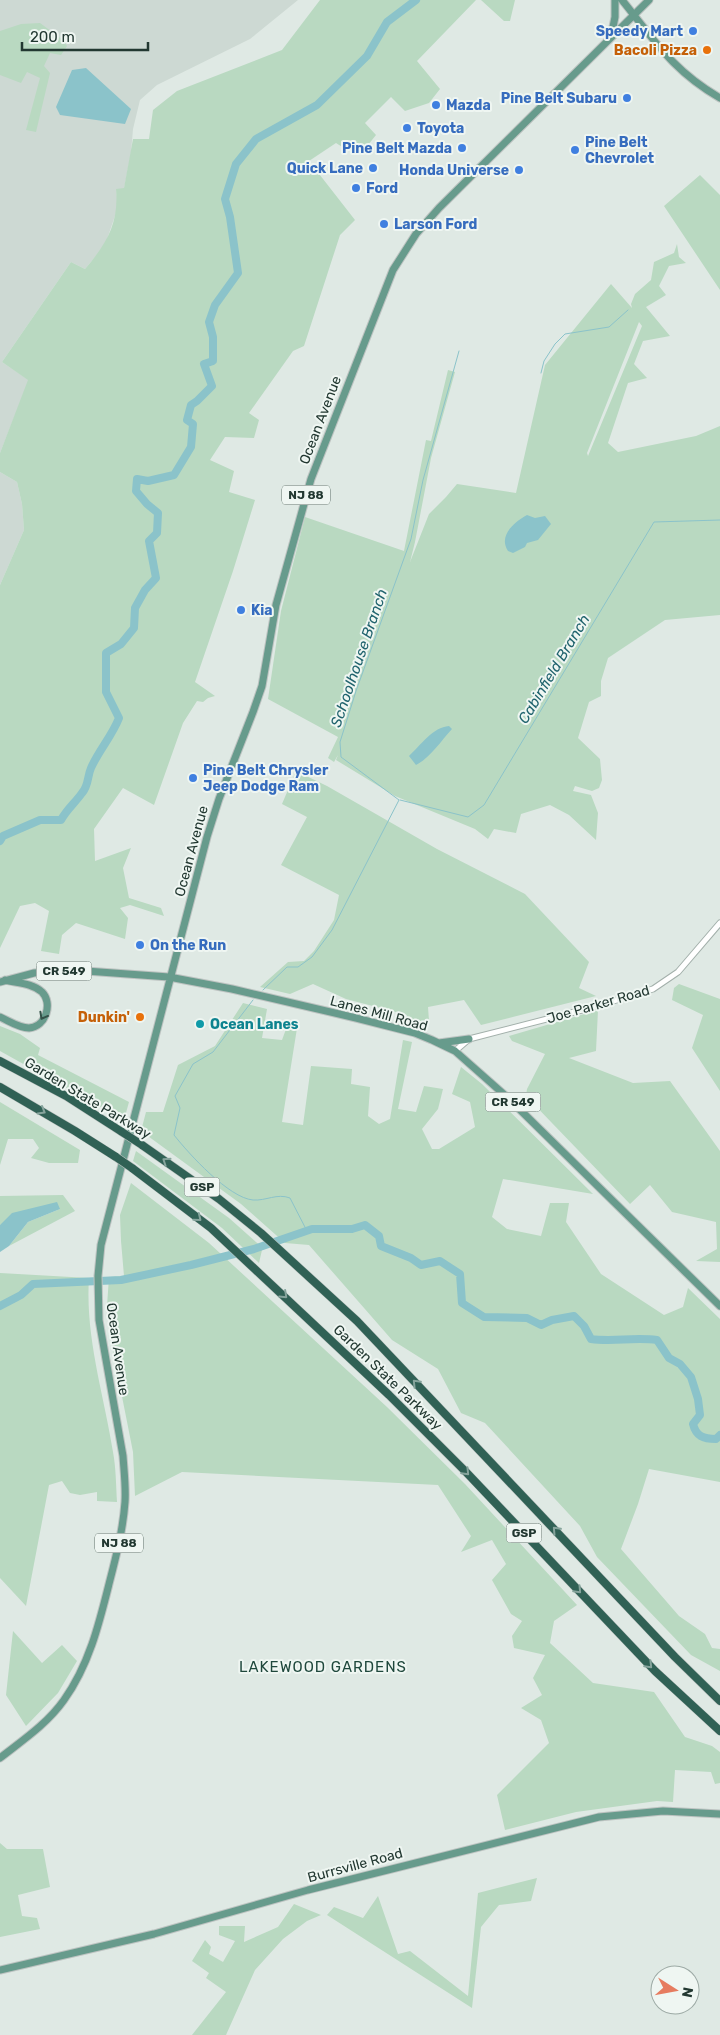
<svg xmlns="http://www.w3.org/2000/svg" width="720" height="2035" viewBox="0 0 720 2035" font-family="Rubik,sans-serif">
<rect width="100%" height="100%" fill="#dfe9e4"/>
<path fill="#cdd9d3" d="M0,0h298l-48,39 -93,46 -17,15 -7,29 -2,24 -7,36h-8l2,18 -13,38 -20,24 -14,-7 -69,100 27,18 -29,73z
M0,472l17,10 5,22 2,26 -24,55z"/>
<path fill="#b9d9c1" fill-rule="evenodd" d="M320,0h156l-59,61 23,28 -11,14 -24,8 -14,-14 -26,26 11,12 -8,10 -21,5 -11,-7 -27,18 46,59 -15,15 -36,111 -11,5 -44,62 10,7 -5,18 -29,-1 -15,23 24,11 -5,21 26,8 -22,71 -38,111 20,14 -7,2 -5,4 -6,-1 -14,22 -29,82 -31,-17 -29,41 1,32 36,-13 -8,20 6,30 32,10 3,8 -34,-11 -10,3 8,10 -3,21 -49,-16 -14,12 -3,19 -18,-3 8,-40 -14,-8 -15,3 -20,42v-363l24,-55 -2,-26 -5,-22 -17,-10v-19l28,-73 -26,-18 69,-100 14,7c22,-26 34,-46 31,-80l8,-1 9,-49h16l4,-29 24,-19 105,-41z
M481,0h34l-5,21h-6z
M40,23l23,17 4,6 -6,9 -11,-2 -6,13 6,7 -14,59 -10,-2 14,-52 -13,-6 -6,11 -21,-8v-44l21,-7z
M700,175l20,20v95l-56,-84z
M677,244l2,13 7,6 -17,3 -10,20 7,9 -20,12 24,29 -27,5 -9,23 13,14 -19,5 -20,60 10,9 78,-16 24,-10v189l-55,5 -57,38 -7,23v15l-12,6 -11,36 22,21 2,21 -3,8 -7,3 -17,-5 -2,5 18,4 7,18 -2,27 -27,-25 -19,-10 -29,9 -5,19 -22,-4 -6,10 -13,-10 -80,-33 -59,-36 2,-5 -4,7 -6,-4 10,-21 -70,-38 13,-88 24,-94 99,34 22,-111 5,1 17,-71 7,2 -24,86 -16,84 -5,20 19,-48 17,-17 11,-13 59,9 29,-128 66,-81 21,24 -1,-4 4,-10 16,-14 3,-18 20,-9zM639,322l3,4 -54,130 -1,-3z
M296,771l31,15 110,63 88,45 64,68 -10,26 17,8 -115,29 -17,-25 -36,7 1,14 -4,-1 -4,5 -15,-4 1,-6 -61,-16 -33,-15 -23,10 -30,-7 28,-25 16,-1 10,-10 20,-31 5,-25 -58,-30 26,-48 -25,-13z
M679,984l41,15v92l-28,-43 11,-33 -31,-15 2,-12z
M243,1003l24,6 -5,29 20,2 7,-19 9,1 -16,100 21,3 8,-59 41,3 -1,15 19,3 -2,29 11,8 11,-5 13,-79 9,2 -14,67 18,3 8,-26 19,3 -5,20 -16,20 10,20h7l36,-22 -5,-25 -18,-8 9,-27 21,17 111,110 -90,-15 -11,38 15,12 34,7 9,-33h19l-3,19 35,52 63,41 19,-8 5,-19 32,31v163l-71,-13 -11,35 -17,45 58,67 26,18 7,14 8,1v22l-29,-16 -94,-98 -17,-31 -95,-103 -24,-10 -23,-44 -46,-29 -83,-95 -24,-2 -44,-39 -100,-73 5,-19h17l15,-47 37,-19z
M598,1010l-2,41 -27,7 64,25 37,-2 50,70v111l-24,-1 21,-12 -1,-27 -44,-10 -22,-27 -20,19 -104,-108 1,-7 18,-35 -33,-13 -3,-5z
M0,1026l20,8 20,14 -2,7 91,47 -5,18 -124,-69z
M0,1102l80,48 -2,13h-29l-18,-5 8,-10 -6,-9h-25l-8,26z
M136,1151l93,67 35,31 -2,1 -3,13 -37,-35 -89,-67z
M131,1183l78,60 178,164 78,77 112,121 -23,16 -4,22 43,40 61,9 31,45 27,9 8,6v31l-5,1 -4,-12 -36,-2 -2,32 -16,-1 -81,11 -71,18 -8,-35 52,-52 -8,-23 -20,-12 21,-13 -9,-17 12,-23 -31,-7 -2,-12 10,-15 -11,-7 -19,-34 14,-16 -14,-24 -31,12 10,-16 -33,-51 -256,-13 -47,24 -2,-44 -21,-106 -5,-40 2,-29 15,-1 -3,-35 -1,-26z
M63,1195l12,16 -66,35 19,-24 32,-13 -60,16v-29z
M0,1273l89,5c-4,59 15,117 24,174 3,16 3,33 4,50l-20,-1v-9l-17,3 -10,-2 -8,-12 -13,4 -23,121 -26,-28z
M13,1631l29,32 20,-18 15,16 -19,32 -32,33 -20,-31z
M0,1843l7,6h36l7,38 -32,8 4,21 15,2 3,11 -40,8z
M537,1878l-6,23 -32,4 -18,22 -9,81 -145,-93 7,-8 29,11 15,-22 20,58 12,-3 58,45 10,-103z
M294,1904l27,11 -14,6 -24,18 -28,31 -29,65h-34l34,-43 -20,-14 3,-5 -17,-12 13,-21 6,7 -2,7 14,8 12,-21 -16,-6v-9h26l-1,16 34,-15z"/>
<path fill="#8bc3ca" d="M86,68l45,41 -6,15 -65,-9 -4,-8 16,-37z
M527,515l8,3 10,-2 6,8 -13,16 -11,3 -2,4 -12,6 -5,-2c-10,-15 6,-29 19,-36z
M449,726l3,3c-12,13 -21,28 -36,36l-7,-9c12,-11 24,-29 40,-30z
M57,1202l3,7 -32,13 -19,24 -9,6v-27l12,-12z"/>
<g fill="none" stroke-linecap="round" stroke-linejoin="round">
<path stroke="#8bc3ca" stroke-width="1" d="M541,373l3,-12 11,-17 10,-10 44,-7 19,-17
M400,800l68,17 16,-12 170,-283 66,-2
M263,990l24,-23h11l14,-10 20,-27 67,-130 -58,-43 -1,-15 16,-51 55,-152 12,-59 36,-129
M253,1000l-40,52 -20,12 -18,32 5,12 -6,27c15,19 55,63 79,65 13,1 24,-7 37,-2l17,33"/>
<path stroke="#8bc3ca" stroke-width="8" d="M0,841l3,-5 37,-16h21c6,-11 14,-17 21,-27 7,-8 5,-16 9,-25 8,-18 21,-32 28,-50l-13,-26v-39l15,-9 13,-16 1,-20 10,-18 11,-12 -7,-37 8,-8 1,-20 -11,-9 -11,-13 1,-12 11,2 26,-6 17,-28 2,-23 -6,-4 4,-15 6,-4 15,-15 -8,-22 9,-3v-24l-4,-15 6,-17 23,-32 -8,-56 -5,-18 11,-35 20,-25 61,-34 50,-49 20,-34 29,-22
M0,1306l21,-11 12,-11 88,-4 70,-15 63,-16 58,-20h40l13,-4 14,11 2,10 30,12 10,7 19,-4 20,13 2,29 22,14 43,1 14,7 11,-5 22,-4 10,10 7,13c22,3 43,-2 66,1l12,18 11,6 11,13 7,22 2,16 -7,9c3,12 10,15 23,15l4,-4"/>
<g stroke="#a3b0ab" stroke-width="7">
<path id="minor" d="M455,1051l14,-12 121,-31 63,-19 25,-17 42,-49"/>
</g>
<g stroke="#bdc3c1" stroke-width="9">
<path id="major" d="M622,0c33,41 51,71 98,98
M611,37l4,-20v-17
M0,982l34,-9 38,-3 97,7 63,12 124,29 59,15 17,7 23,11 53,47 212,208
M0,1017c9,4 19,11 29,11 17,-1 24,-25 13,-36 -10,-9 -25,-9 -37,-12
M439,1043l30,-4
M0,1758c23,-18 47,-34 64,-58 25,-35 35,-76 45,-116 7,-27 14,-54 16,-82 1,-15 -1,-31 -2,-46l-24,-136 -1,-44 3,-31 106,-408 12,-38 34,-87 9,-26 14,-81 35,-126 82,-209 23,-36 23,-26 210,-208
M0,1970l154,-36 154,-44 291,-73 64,-6 57,3"/>
</g>
<g stroke="#bdc3c1" stroke-width="9">
<path id="highway" d="M0,1061l66,35 56,36
M0,1087l75,44 41,26
M142,1145l77,54 42,34 96,88 318,336 45,44
M132,1168l79,60 178,167 77,77 189,199 65,60"/>
</g>
<use href="#minor" stroke="#fff" stroke-width="5"/>
<use href="#major" stroke="#679b8c" stroke-width="7"/>
<use href="#highway" stroke="#306155" stroke-width="8"/>
<g stroke="#bdc3c1" stroke-width="9" stroke-linecap="butt">
<path id="highway-bridge" d="M122,1132l20,13
M116,1157l16,11"/>
</g>
<use href="#highway-bridge" stroke="#306155" stroke-width="8"/>
</g>
<defs><path id="oneway-chevron" d="M-2-3.5L2.5 0L-2 3.5" fill="none" stroke-width="1.6" stroke-linecap="round" stroke-linejoin="round" transform="scale(1.25)"/></defs>
<use stroke="#335148" href="#oneway-chevron" transform="translate(43 1016) rotate(119)"/>
<g stroke="#86a49c">
<use href="#oneway-chevron" transform="translate(42 1111) rotate(30)"/>
<use href="#oneway-chevron" transform="translate(166 1161) rotate(-146)"/>
<use href="#oneway-chevron" transform="translate(198 1218) rotate(39)"/>
<use href="#oneway-chevron" transform="translate(284 1295) rotate(43)"/>
<use href="#oneway-chevron" transform="translate(416 1383) rotate(-134)"/>
<use href="#oneway-chevron" transform="translate(466 1472) rotate(46)"/>
<use href="#oneway-chevron" transform="translate(556 1530) rotate(-133)"/>
<use href="#oneway-chevron" transform="translate(578 1590) rotate(47)"/>
<use href="#oneway-chevron" transform="translate(649 1665) rotate(46)"/>
</g>
<g fill="#3f7fe0" stroke="#eff6f2" stroke-width="2">
<circle cx="693" cy="31" r="5"/>
<circle cx="627" cy="98" r="5"/>
<circle cx="436" cy="105" r="5"/>
<circle cx="407" cy="128" r="5"/>
<circle cx="462" cy="148" r="5"/>
<circle cx="575" cy="150" r="5"/>
<circle cx="373" cy="168" r="5"/>
<circle cx="519" cy="170" r="5"/>
<circle cx="356" cy="188" r="5"/>
<circle cx="384" cy="224" r="5"/>
<circle cx="241" cy="610" r="5"/>
<circle cx="193" cy="778" r="5"/>
<circle cx="140" cy="945" r="5"/>
</g>
<g fill="#e8710a" stroke="#eff6f2" stroke-width="2">
<circle cx="707" cy="50" r="5"/>
<circle cx="140" cy="1017" r="5"/>
</g>
<circle fill="#0f9aa8" stroke="#eff6f2" stroke-width="2" cx="200" cy="1024" r="5"/>
<g text-anchor="middle" stroke-width="4" stroke-linejoin="round" paint-order="stroke">
<g fill="#eff6f2" stroke="#60716b" stroke-width="1">
<rect x="282" y="485.5" width="48" height="19" rx="4"/>
<rect x="36.5" y="961.5" width="55" height="19" rx="4"/>
<rect x="485.5" y="1092.5" width="55" height="19" rx="4"/>
<rect x="184.5" y="1177.5" width="35" height="19" rx="4"/>
<rect x="506.5" y="1523.5" width="35" height="19" rx="4"/>
<rect x="95" y="1533.5" width="48" height="19" rx="4"/>
</g>
<g font-size="12" font-weight="bold" fill="#223831">
<text x="306" y="499">NJ 88</text>
<text x="64" y="975">CR 549</text>
<text x="513" y="1106">CR 549</text>
<text x="202" y="1191">GSP</text>
<text x="524" y="1537">GSP</text>
<text x="119" y="1547">NJ 88</text>
</g>
<g font-size="14" font-weight="bold" fill="#366cbe" stroke="#eff6f2" text-anchor="start">
<text x="683" y="36" text-anchor="end">Speedy Mart</text>
<text x="617" y="103" text-anchor="end">Pine Belt Subaru</text>
<text x="446" y="110">Mazda</text>
<text x="417" y="133">Toyota</text>
<text x="585" y="147">Pine Belt<tspan x="585" dy="16">Chevrolet</tspan></text>
<text x="452" y="153" text-anchor="end">Pine Belt Mazda</text>
<text x="363" y="173" text-anchor="end">Quick Lane</text>
<text x="509" y="175" text-anchor="end">Honda Universe</text>
<text x="366" y="193">Ford</text>
<text x="394" y="229">Larson Ford</text>
<text x="251" y="615">Kia</text>
<text x="203" y="775">Pine Belt Chrysler<tspan x="203" dy="16">Jeep Dodge Ram</tspan></text>
<text x="150" y="950">On the Run</text>
</g>
<g font-size="14" font-weight="bold" fill="#c56008" stroke="#eff6f2" text-anchor="end">
<text x="697" y="55">Bacoli Pizza</text>
<text x="130" y="1022">Dunkin'</text>
</g>
<g font-size="14" fill="#223831" stroke="#eff6f2">
<text transform="translate(320 420) rotate(-69)" y="5">Ocean Avenue</text>
<text transform="translate(191 851) rotate(-75)" y="5">Ocean Avenue</text>
<text transform="translate(598 1004) rotate(-16)" y="5">Joe Parker Road</text>
<text transform="translate(379 1013) rotate(15)" y="5">Lanes Mill Road</text>
<text transform="translate(88 1098) rotate(31)" y="5">Garden State Parkway</text>
<text transform="translate(118 1349) rotate(82)" y="5">Ocean Avenue</text>
<text transform="translate(388 1377) rotate(44)" y="5">Garden State Parkway</text>
<text transform="translate(355 1865) rotate(-15)" y="5">Burrsville Road</text>
</g>
<g font-size="14" font-weight="bold" fill="#0d838f" stroke="#eff6f2" text-anchor="start">
<text x="210" y="1029">Ocean Lanes</text>
</g>
<g font-size="15" font-style="italic" fill="#21646e" stroke="#eff6f2">
<text transform="translate(359 658) rotate(-71)" y="5">Schoolhouse Branch</text>
<text transform="translate(554 669) rotate(-59)" y="5">Cabinfield Branch</text>
</g>
<g font-size="15" letter-spacing="1" fill="#1f483c" stroke="#eff6f2">
<text x="323" y="1672">LAKEWOOD GARDENS</text>
</g>
</g>
<g transform="translate(675 1990) rotate(101)"><circle r="24" fill="#eff6f2" stroke="#9daaa5"/>
<path d="M0-4L9 19L0 12L-9 19Z" fill="#e67c60"/>
<text y="-8" font-size="14" font-weight="bold" text-anchor="middle" fill="#223831">N</text>
</g>
<path d="M22 42v8h126v-8" fill="none" stroke="#223831" stroke-width="2.5"/>
<text x="30" y="42" font-size="15" fill="#223831" stroke="#eff6f2" stroke-width="4" paint-order="stroke">200 m</text>
</svg>
